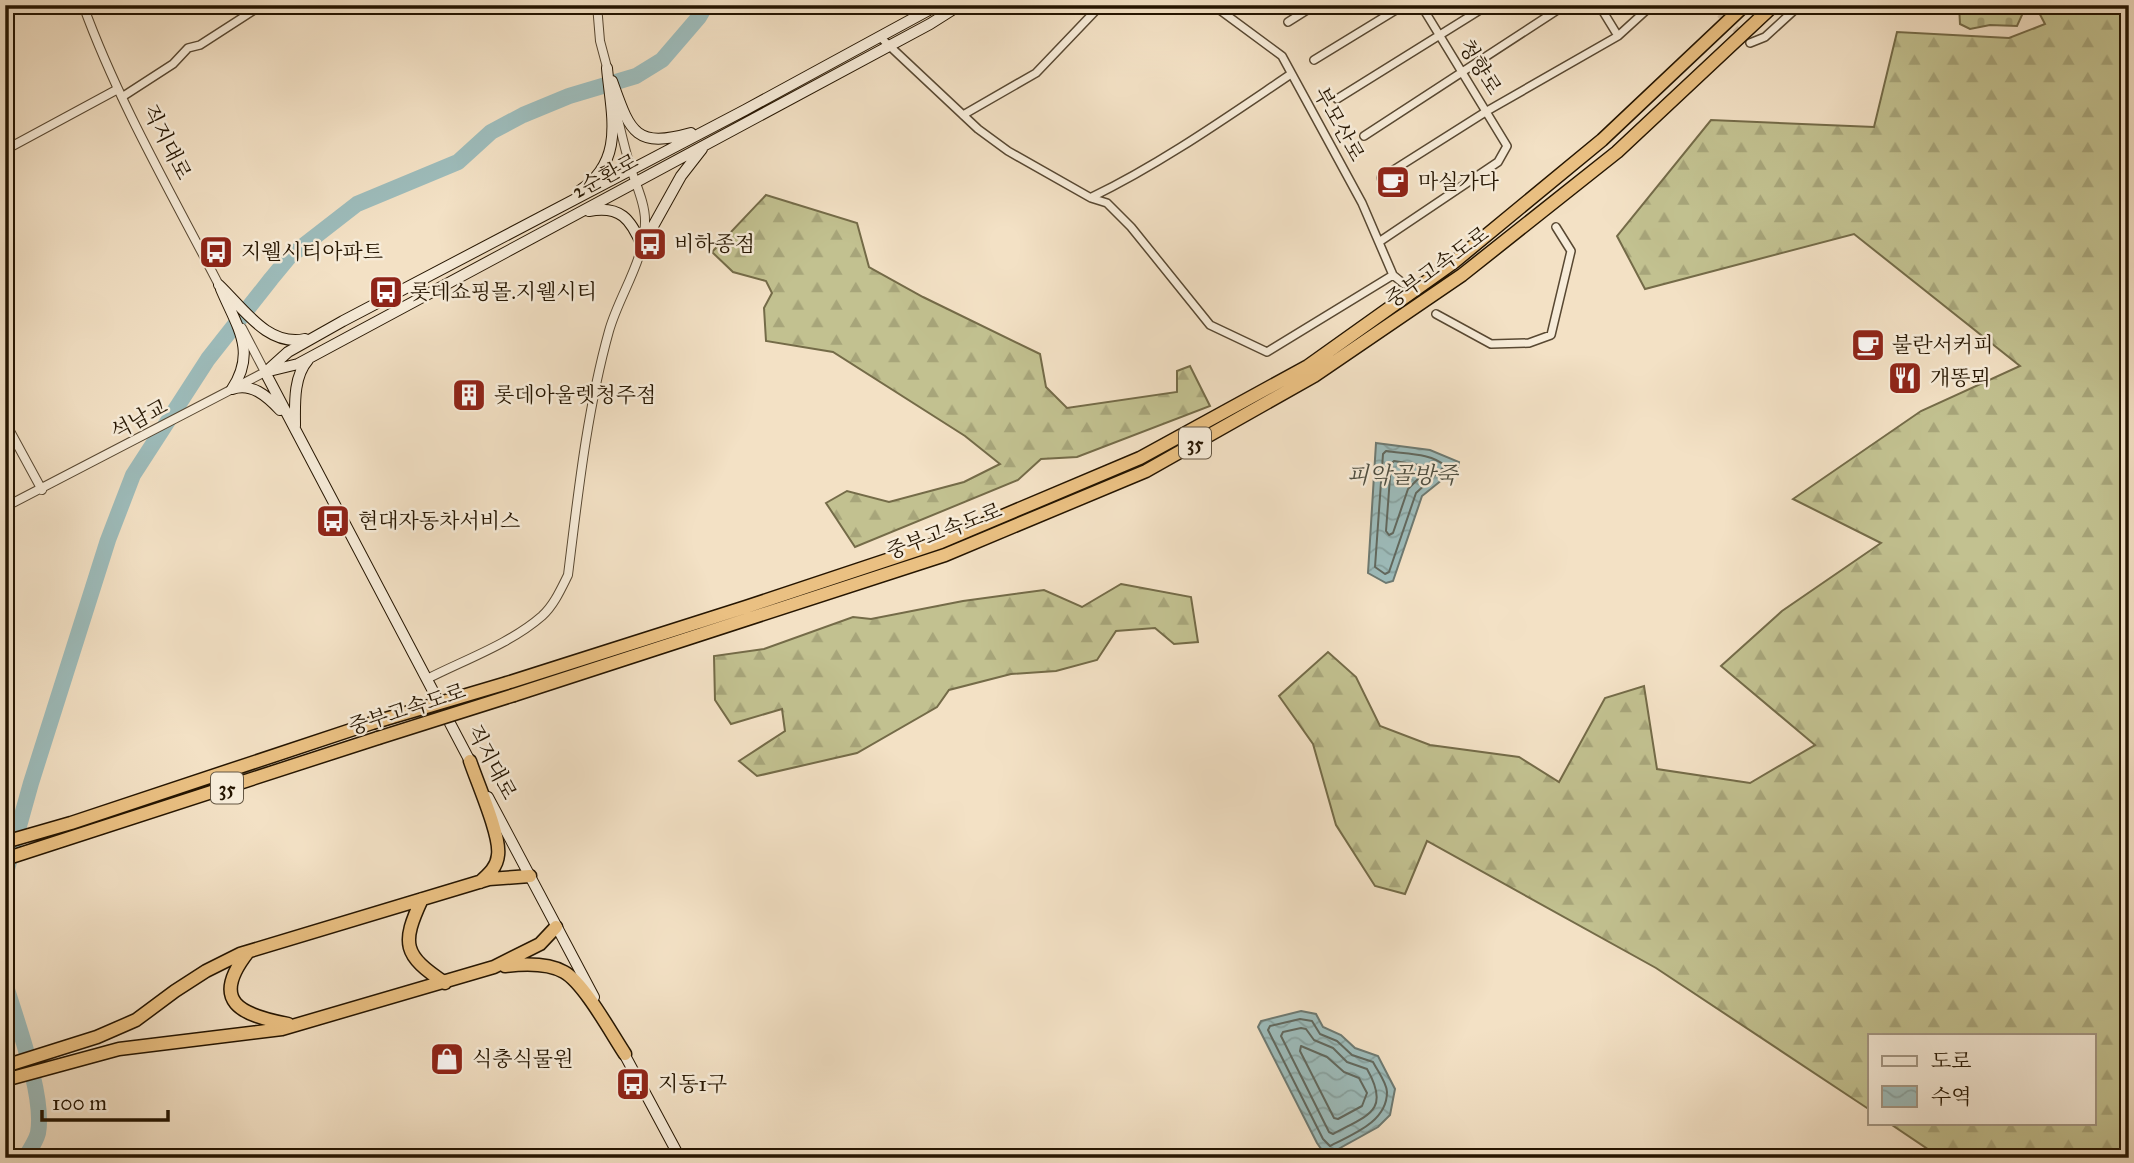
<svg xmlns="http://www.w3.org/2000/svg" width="2134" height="1163" viewBox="0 0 2134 1163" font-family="'IM FELL Great Primer','Noto Serif KR',serif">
<defs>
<pattern id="forest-firs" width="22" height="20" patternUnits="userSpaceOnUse" patternTransform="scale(1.75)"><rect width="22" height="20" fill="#c2c190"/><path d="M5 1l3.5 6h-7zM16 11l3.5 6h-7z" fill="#a7a57a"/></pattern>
<pattern id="cemetery-stones" width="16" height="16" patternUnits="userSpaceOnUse" patternTransform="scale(1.75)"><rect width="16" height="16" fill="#c2c190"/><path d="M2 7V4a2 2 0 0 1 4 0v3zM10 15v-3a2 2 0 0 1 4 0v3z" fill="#a7a57a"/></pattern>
<pattern id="water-waves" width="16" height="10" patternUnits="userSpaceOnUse" patternTransform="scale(1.75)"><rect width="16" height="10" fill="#9dbcbb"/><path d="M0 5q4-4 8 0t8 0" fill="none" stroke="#87a19f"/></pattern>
</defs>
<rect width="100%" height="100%" fill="#f3e1c5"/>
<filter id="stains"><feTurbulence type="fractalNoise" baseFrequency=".00286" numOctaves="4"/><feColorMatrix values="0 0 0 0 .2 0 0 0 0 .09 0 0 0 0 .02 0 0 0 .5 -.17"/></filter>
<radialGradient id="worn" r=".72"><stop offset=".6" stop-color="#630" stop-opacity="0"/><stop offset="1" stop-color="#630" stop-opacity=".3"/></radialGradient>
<path fill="url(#forest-firs)" stroke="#746b48" stroke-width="2" d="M2035,5h94v1153h-195l-2,-6 -43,-29h205v-88h-224v75l-214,-142 -229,-127 -22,53 -30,-8 -39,-61 -23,-81 -34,-48 49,-44 28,25 24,49 50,19 89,12 40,25 46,-84 39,-12 13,83 93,14 65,-38 -94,-79 61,-55 99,-68 -88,-44 128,-88 99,-45 -166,-132 -209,55 -28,-53 94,-116 163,7 23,-95 112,6 36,-14z
M766,195l91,28 12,44 54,30 117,57 6,33 21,21 110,-16v-21l13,-5 20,40 -133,51 -36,2 -23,21 -163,67 -29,-44 21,-12 42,11 75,-20 36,-18 -35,-28 -132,-84 -67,-11 -2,-33 8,-15 -6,-12 -33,-9 -21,-20z
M1121,584l70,13 7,45 -24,2 -19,-16 -39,3 -19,29 -41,11 -45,3 -62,16 -12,17 -80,46 -100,23 -18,-15 46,-30 -3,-22 -51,15 -16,-24 -1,-44 50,-7 89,-32 18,2 92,-18 81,-11 38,17z"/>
<path fill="url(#cemetery-stones)" stroke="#746b48" stroke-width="2" d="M1959,5h55l8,10 -5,11 -27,-1 -20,4 -10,-5z"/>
<path fill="url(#water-waves)" stroke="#6d7971" stroke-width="2" d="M1376,443l54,7 29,12 -1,5 -36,29 -29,85 -7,2 -18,-10z
M1301,1011l15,3 7,13 18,8 14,13 23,8 17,33 -5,26 -12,12 -47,26h-7l-7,-10 -59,-116 3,-6z"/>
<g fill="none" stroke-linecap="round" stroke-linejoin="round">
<path stroke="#61685e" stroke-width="2" d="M1386,451c19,3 46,2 59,15l-29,27 -27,79 -4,2 -10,-7 8,-113z
M1394,461l31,5 3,3 -20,20 -15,44 -4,2 -3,-4 5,-67z
M1300,1019l12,2 8,13 17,7 15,14 21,7c4,8 14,21 14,30 0,30 -34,42 -57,54l-7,-7 -55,-109 2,-4z
M1301,1028l5,1 8,11 19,8 14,14 20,7c24,42 1,46 -34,65l-4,-2 -48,-96 2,-4z
M1301,1046l26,11 17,15 15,6 8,15 -5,13 -24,13 -4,-1 -34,-67z"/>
<path stroke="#9dbcbb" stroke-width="16" d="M5,876l26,-93 77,-243 25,-65 75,-116 63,-80 19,-23 67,-52 101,-42 33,-30 32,-17 46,-19 67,-20 26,-16 37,-43 7,-12
M5,983c11,37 40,113 33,150 -2,8 -8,17 -13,25"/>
<path stroke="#d4c2a8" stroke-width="7" stroke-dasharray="7 3.5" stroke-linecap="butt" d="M1712,7l30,28"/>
<g stroke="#584832" stroke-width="10">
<path id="minor" d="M1213,5l69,51 80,147 31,72 11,9
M1599,5l19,31
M1709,5l3,2
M1288,22l27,-17
M880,37l98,92 30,22 83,47 16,5 24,24 79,98 57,27 126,-77
M1750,43l15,-6 35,-32
M1314,60l90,-55
M122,97l51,-33 15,-16 12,-3 62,-40
M1337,99l151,-94
M963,115l73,-42 65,-68
M1364,136l201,-131
M1381,178l106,-67 131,-75 34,-31
M1092,197c70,-34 135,-80 199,-123
M1379,242l119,-80 9,-16 -86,-141
M1436,314l55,30 38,-1 22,-8 20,-84 -15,-24"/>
</g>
<g stroke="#584832" stroke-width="10">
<path id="tertiary" d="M83,5c36,99 90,191 138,284
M597,5l3,36 8,30
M5,150l113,-61
M5,422l37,68
M5,507l260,-135 -23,-44
M427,679c37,-19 83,-35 115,-63 12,-11 19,-27 26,-41 10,-81 19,-165 41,-244 10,-36 37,-72 36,-111 0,-17 -9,-35 -14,-51 -7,-22 -12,-45 -17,-68"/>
</g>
<g stroke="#251501" stroke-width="12">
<path id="secondary" d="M612,81c18,50 22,68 79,52
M579,191c47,-30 32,-77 28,-123
M589,211c31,-6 42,8 53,35
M642,246l39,-70 21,-27
M219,285c25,24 49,62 86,54
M221,289c16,38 36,62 11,100
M268,370l20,-18 55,-31 402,-211 193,-105
M265,372l207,393
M265,372l33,-8 632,-340 30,-19
M232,389c19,-7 35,7 48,21
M295,426c0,-21 -2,-49 13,-66
M488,797l106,200
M621,1048l59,110"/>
</g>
<g stroke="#251501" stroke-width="15">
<path id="motorway" d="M507,683l239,-76 195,-65 199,-84 168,-92 146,-104 148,-122 143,-135
M514,695l431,-140 201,-84 168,-95 148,-101 155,-123 157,-147
M470,761c7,21 31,75 28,94 -1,12 -9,19 -18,27
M5,842l66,-19 301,-100
M5,859l373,-121
M422,899c-21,45 -19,56 23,84
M248,952c-39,50 -7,63 40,72
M505,966c17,-2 43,-3 59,6 20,11 47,61 61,82
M5,1066l92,-29 39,-17 39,-29 31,-20 34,-17 249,-75 41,-3
M5,1080l114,-31 163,-20 212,-62 46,-23 16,-17"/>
</g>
<use href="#minor" stroke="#f7ecd9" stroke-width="7"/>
<use href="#tertiary" stroke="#f7ecd9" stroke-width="8"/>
<use href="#secondary" stroke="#f7ecd9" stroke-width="10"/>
<use href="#motorway" stroke="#eac082" stroke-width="12"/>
<g stroke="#251501" stroke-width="15" stroke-linecap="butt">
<path id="motorway-bridge" d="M372,723l135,-40
M378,738l136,-43"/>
</g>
<use href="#motorway-bridge" stroke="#eac082" stroke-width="12"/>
</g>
<defs>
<g id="cafe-square" transform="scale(1.75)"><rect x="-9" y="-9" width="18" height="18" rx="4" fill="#8f2418" stroke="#f7ecd9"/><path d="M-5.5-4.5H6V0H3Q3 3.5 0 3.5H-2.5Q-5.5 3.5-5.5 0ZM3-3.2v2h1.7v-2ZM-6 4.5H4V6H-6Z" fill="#fff"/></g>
<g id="bus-square" transform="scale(1.75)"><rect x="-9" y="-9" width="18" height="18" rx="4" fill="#8f2418" stroke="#f7ecd9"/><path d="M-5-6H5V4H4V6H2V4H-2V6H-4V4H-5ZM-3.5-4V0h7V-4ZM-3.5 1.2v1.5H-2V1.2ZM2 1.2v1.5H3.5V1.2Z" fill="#fff"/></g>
<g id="restaurant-square" transform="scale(1.75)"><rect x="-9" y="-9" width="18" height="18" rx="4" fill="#8f2418" stroke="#f7ecd9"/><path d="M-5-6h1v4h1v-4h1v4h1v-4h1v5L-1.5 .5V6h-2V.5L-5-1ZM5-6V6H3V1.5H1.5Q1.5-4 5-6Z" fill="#fff"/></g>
<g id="building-square" transform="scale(1.75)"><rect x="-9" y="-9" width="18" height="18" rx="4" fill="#8f2418" stroke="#f7ecd9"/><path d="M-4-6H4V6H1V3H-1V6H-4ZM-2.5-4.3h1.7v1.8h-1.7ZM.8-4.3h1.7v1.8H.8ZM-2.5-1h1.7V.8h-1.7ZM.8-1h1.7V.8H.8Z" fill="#fff"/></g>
<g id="shop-square" transform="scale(1.75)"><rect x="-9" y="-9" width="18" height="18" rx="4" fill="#8f2418" stroke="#f7ecd9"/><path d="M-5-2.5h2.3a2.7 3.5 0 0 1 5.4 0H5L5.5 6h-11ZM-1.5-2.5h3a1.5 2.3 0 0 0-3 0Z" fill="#fff"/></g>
</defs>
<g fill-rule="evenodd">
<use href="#cafe-square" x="1393" y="182"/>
<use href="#bus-square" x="650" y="244"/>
<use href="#bus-square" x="216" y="252"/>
<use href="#bus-square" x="386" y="292"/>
<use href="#cafe-square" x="1868" y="345"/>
<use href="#restaurant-square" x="1905" y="378"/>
<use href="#building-square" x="469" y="395"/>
<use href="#bus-square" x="333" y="521"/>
<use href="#shop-square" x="447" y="1059"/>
<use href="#bus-square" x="633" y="1084"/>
</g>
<g text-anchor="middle" stroke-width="5" stroke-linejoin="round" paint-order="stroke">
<g fill="#f7ecd9" stroke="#645642" stroke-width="2">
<rect x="1179" y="427.5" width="32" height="31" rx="5"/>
<rect x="211" y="772.5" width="32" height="31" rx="5"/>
</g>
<g font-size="19" font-weight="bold" fill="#251501">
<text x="1195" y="450">35</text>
<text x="227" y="795">35</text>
</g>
<g font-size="21" fill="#251501" stroke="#f7ecd9">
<text transform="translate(1480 67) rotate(58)" y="7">청향로</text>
<text transform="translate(1339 124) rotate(61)" y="7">부모산로</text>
<text transform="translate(167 142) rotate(63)" y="7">직지대로</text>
<text transform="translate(605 176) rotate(-28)" y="7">2순환로</text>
<text transform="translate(1437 267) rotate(-36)" y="7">중부고속도로</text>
<text transform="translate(139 419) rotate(-28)" y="7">석남교</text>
<text transform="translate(944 531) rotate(-21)" y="7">중부고속도로</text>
<text transform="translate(407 709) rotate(-18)" y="7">중부고속도로</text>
<text transform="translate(492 762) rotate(62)" y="7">직지대로</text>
</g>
<g font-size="21" fill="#251501" stroke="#f7ecd9" text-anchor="start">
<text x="1418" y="189">마실가다</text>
<text x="674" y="251">비하종점</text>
<text x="241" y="259">지웰시티아파트</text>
<text x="410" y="299">롯데쇼핑몰.지웰시티</text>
<text x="1892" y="352">불란서커피</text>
<text x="1930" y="385">개똥뫼</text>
<text x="494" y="402">롯데아울렛청주점</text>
<text x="358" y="528">현대자동차서비스</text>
<text x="472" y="1066">식충식물원</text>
<text x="658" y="1091">지동1구</text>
</g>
<g font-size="23" font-style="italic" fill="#4f4f42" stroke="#f7ecd9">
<text x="1402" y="483">피악골방죽</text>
</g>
</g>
<rect width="2134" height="1163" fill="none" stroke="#f3e1c5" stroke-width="28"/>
<rect x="7" y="7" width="2120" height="1149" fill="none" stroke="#251501" stroke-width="3.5"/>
<rect x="14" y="14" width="2106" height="1135" fill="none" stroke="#251501" stroke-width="2"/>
<rect x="1868" y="1034" width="228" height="91" fill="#f7ecd9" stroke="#a39683" stroke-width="2"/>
<rect x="1882" y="1056" width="35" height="10" fill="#f7ecd9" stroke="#a39683" stroke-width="2"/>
<text x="1931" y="1068" font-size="21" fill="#251501">도로</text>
<rect x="1882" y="1086" width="35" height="21" fill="url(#water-waves)" stroke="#a39683" stroke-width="2"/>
<text x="1931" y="1104" font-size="21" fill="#251501">수역</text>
<path d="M42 1110v10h126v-10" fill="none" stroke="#251501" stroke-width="3.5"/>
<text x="52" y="1110" font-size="21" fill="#251501" stroke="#f7ecd9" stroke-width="5" paint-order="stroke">100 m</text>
<rect width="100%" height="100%" filter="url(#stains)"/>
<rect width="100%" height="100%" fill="url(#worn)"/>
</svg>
